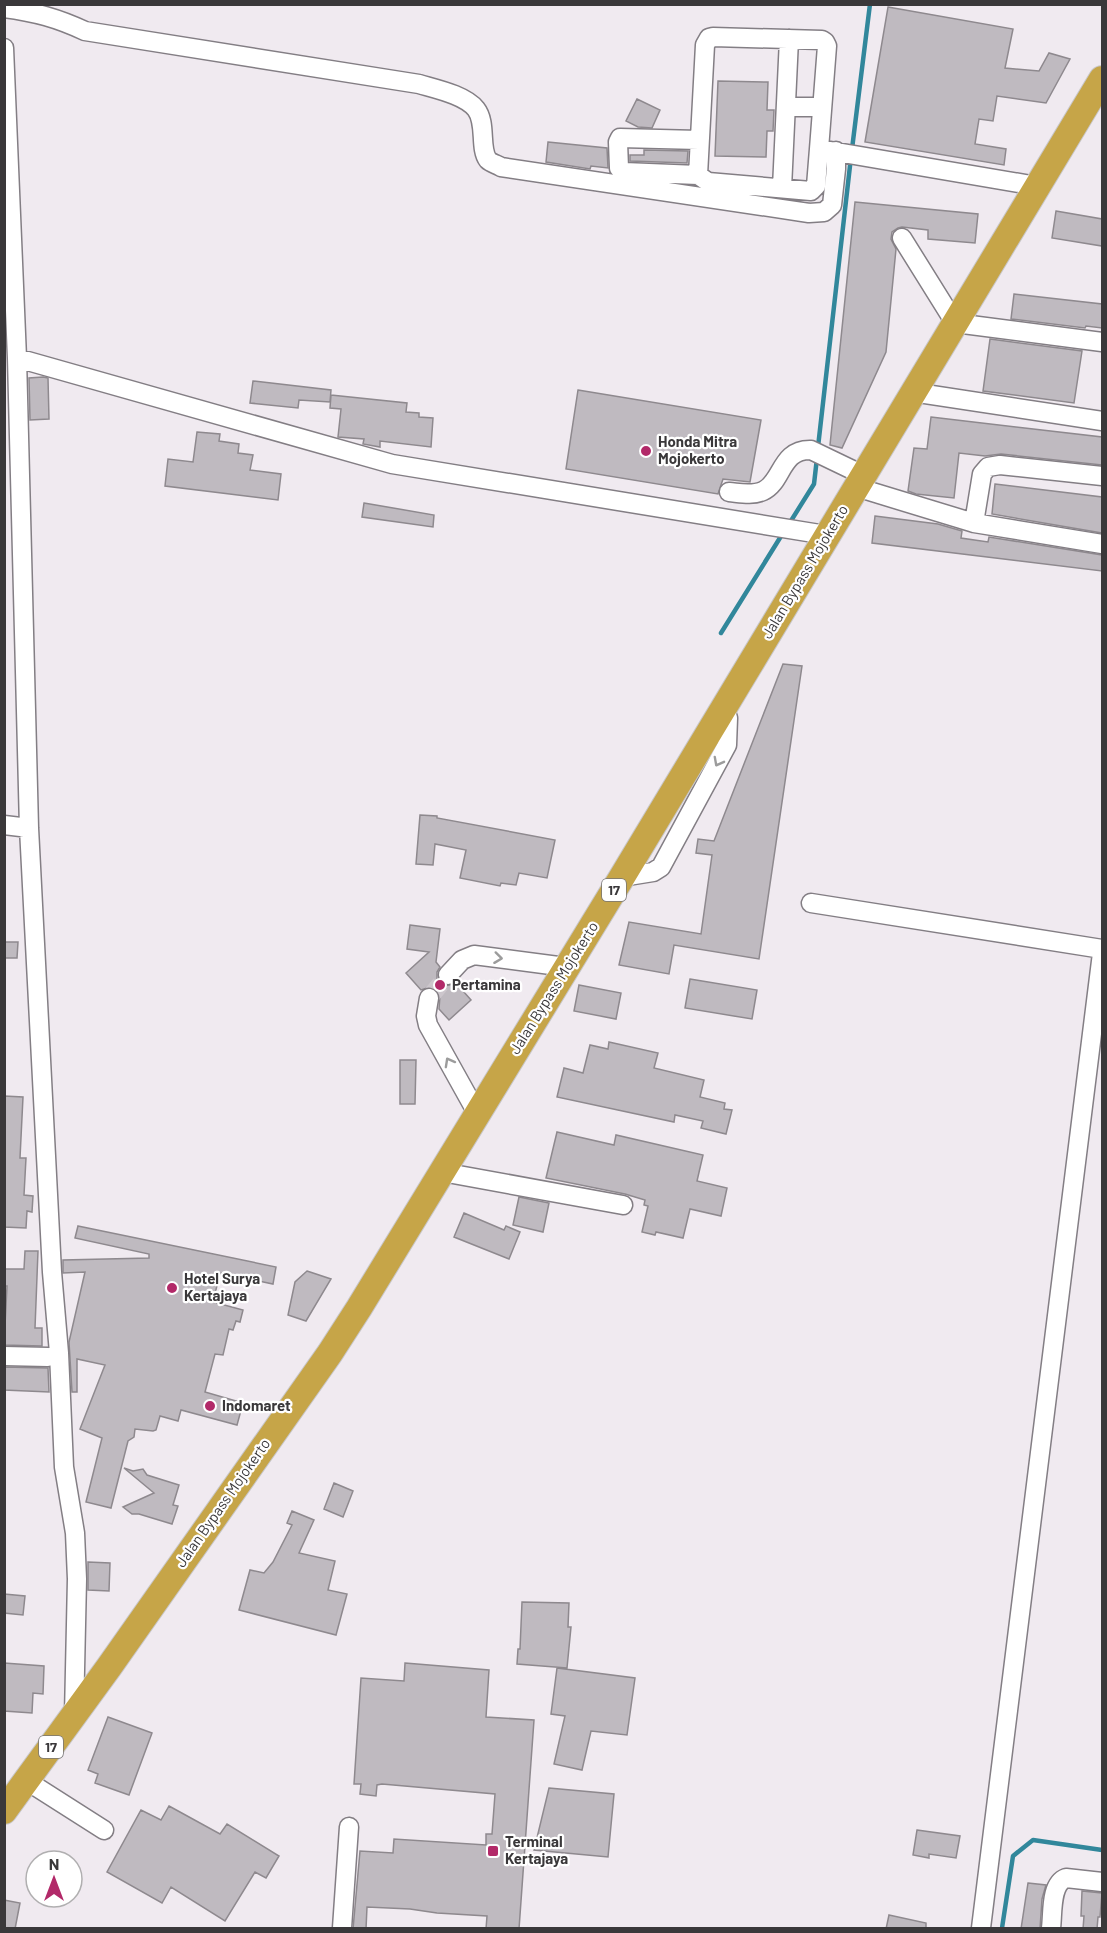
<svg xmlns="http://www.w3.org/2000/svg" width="1107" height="1933" viewBox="0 0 1107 1933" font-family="Barlow,sans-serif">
<rect width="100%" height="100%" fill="#f0eaf0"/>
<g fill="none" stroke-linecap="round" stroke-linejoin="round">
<path stroke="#31879b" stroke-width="4.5" d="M852,149l18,-145
M818,447l33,-290
M789,524l25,-40 3,-26
M721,633l62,-100
M1002,1928l11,-72 20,-16 69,10"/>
</g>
<path fill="#bfbac0" stroke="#8e898e" stroke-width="1.5" d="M888,7l125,22 -8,39 34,3 10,-18 21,6 -24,44 -49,-7 -4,25 -14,-2 -4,25 31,5 -2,16 -139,-23z
M718,81l50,1 -1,28h7l-1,21h-6l-1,26 -51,-1z
M637,99l23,11 -8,18 -14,-1 -12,-6z
M548,142l59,6 1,20 -17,-2 -1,3 -44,-7z
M644,150l44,1 -1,12 -57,-2v-6h14z
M855,202l123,12 -3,29 -47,-4v-9l-26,-3 -4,1 -6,4 -1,7 5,10 -10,103 -44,96 -12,-3z
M1056,211l46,8v27l-50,-8z
M1014,294l88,10v24l-16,-2 -1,2 -74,-9z
M990,339l92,12 -8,52 -91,-12z
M43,377l5,1 1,41 -19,1 -1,-42z
M253,381l78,9 -1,12 -31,-2 -1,8 -48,-5z
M578,390l183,30 -11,62 -27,-3 -5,15 -152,-25z
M331,395l76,8 -1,9 13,1v4l14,1 -2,29 -51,-6v6l-17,-3 1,-5 -26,-2 3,-28 -11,-1z
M931,417l171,20v28l-101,-11 -16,2 -26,-3 -5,45 -38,-4 -8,-3 6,-43 13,1z
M197,432l23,2 -1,7 20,3 -1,9 15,2 -3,15 31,4 -3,26 -113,-14 3,-27 25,3z
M995,484l107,13v36l-110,-19z
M364,503l70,12 -1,12 -71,-10z
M875,516l63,8 24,7 -1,7 27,4 1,-5 113,18v16l-230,-28z
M783,664l19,2 -43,293 -85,-14 -5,29 -50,-9 10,-43 72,12 11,-79 -16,-2 2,-14 16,2z
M420,815l17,1v2l118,22 -8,38 -28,-5 -3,12 -15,-2 -1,3 -40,-8 6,-28 -31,-6 -2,21 -17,-1z
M410,925l30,4 -4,33 4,5 -3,5v7l8,7 11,-3 15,17 -22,20 -10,-11 1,-14 -3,-5 -7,-3 -9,3 -15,-17 23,-21 -22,-3z
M4,942h14l-1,16h-13z
M690,979l67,11 -5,29 -67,-11z
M579,985l42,8 -5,26 -42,-8z
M609,1042l49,11 -4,15 50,12 -4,17 25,6 -1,6 8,1 -6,24 -25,-6 2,-7 -28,-6 -1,7 -117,-25 7,-29 19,5 7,-28 18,4z
M400,1060h16l-1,44h-15z
M4,1096l19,1 -3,61h6l-2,37 9,1 -1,16 -5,-1 -1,17 -22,-1z
M557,1132l57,13 2,-10 87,20 -6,26 30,7 -6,28 -31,-7 -7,29 -27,-6 -1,3 -13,-3 6,-26 -4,-1 1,-5 -20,-6 -79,-16z
M519,1197l30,6 -6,29 -30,-7z
M464,1213l40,17 2,-4 14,6 -11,27 -55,-22z
M78,1226l198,41 -3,17 -53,-11 -7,29 30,8 -3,12 -4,-1 -3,9 -4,-1 -6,26 -8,-1 -10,38 38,11 -6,22 -56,-15 -3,11 -18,-5 -4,14 -3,1 -18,-2 -1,8 -6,4 -17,67 -25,-6 16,-64 -22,-9 25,-64 -28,-6v33h-5l-3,-50 16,-70 -22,1v-13l86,-2v-4l-74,-16z
M25,1251h13l-3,77h7v18l-38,-1 3,-59h-3v-17h20z
M307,1271l24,8 -25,42 -18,-6 7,-33z
M4,1367l44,1 1,24 -45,-2z
M124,1468l9,3 10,-2 4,6 32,10 -6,20 5,1 -6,18 -33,-10h-7l-9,-7 31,-14z
M334,1483l19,8 -10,26 -19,-8z
M292,1511l22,9 -15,33 36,8 -7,29 19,4 -11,41 -97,-25 11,-40 14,3 9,-11 19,-37 -5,-2z
M88,1562l22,1 -1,28 -21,-1z
M4,1594l21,2 -2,19 -19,-2z
M522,1602l47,1 -1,24h3l-4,41 -50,-4 1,-15h2z
M4,1663l40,3 -1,28 -10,-1 -1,20 -28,-2z
M405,1663l84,7 -3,47 48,3 -15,209h-33l1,-13 -50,-3 -27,-4 -43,-2 -1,22h-13l7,-78 33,2 1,-14 92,6v-11h6l3,-40 -113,-10 -5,1 -1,11 -16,-2 1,-10h-7l7,-106 43,3z
M557,1668l78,10 -8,57 -36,-4 -9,39 -28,-6 11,-48 -14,-2z
M108,1717l44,16 -23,62 -34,-12 3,-9 -10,-4z
M549,1788l65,6 -6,63 -74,-7z
M169,1806l51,28 7,-10 52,32 -13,22 -11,-6 -30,49 -54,-34 -9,16 -55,-31 34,-62 20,10z
M917,1830l43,6 -4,22 -27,-4v4l-16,-3z
M1028,1883l18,2 -4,14 -2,30h-19z
M1082,1891l20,2 -2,24h-2l-1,12h-14l1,-13h-3z
M4,1900l16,3 -5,26h-11z
M889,1915l37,8v6h-40z"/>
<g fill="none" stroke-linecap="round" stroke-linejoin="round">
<path stroke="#ccc6cc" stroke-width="18" stroke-dasharray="18 9" stroke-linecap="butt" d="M429,998l19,-23"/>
<g stroke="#837e84" stroke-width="21">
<path id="minor" d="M4,8c31,4 53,10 81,23l334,53c17,5 46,11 57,25 11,14 3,39 12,51 3,3 10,5 13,7l308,46 15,-1 8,-7 4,-36v-18
M4,48l13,310 12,470 23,444 7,81 5,114 11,66 2,46 -3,136
M787,107h35
M699,140l-79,-2 -2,4 1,26 5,4 74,3 10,7 103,9 5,-5 3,-37 218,37
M698,175l7,-130 4,-7 4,-1 109,3 3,2 2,4 -8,103
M782,188l7,-149
M902,238l53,85 147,19
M17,358l375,106 434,71
M912,392l190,29
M856,487l118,36 128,21
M729,492c11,1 23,4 34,-1 20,-9 17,-42 48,-41l52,25
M974,523l8,-49 6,-7 12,-2 102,11
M4,825l25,3
M622,877l31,-5 8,-5 66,-122 1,-27 -4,-11
M811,903l291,46
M448,975l14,-15 12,-5 92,12
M429,998l-3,18 2,9 49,88
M442,1172l181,33
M4,1356l44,1
M27,1781l77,49
M342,1928l7,-101
M981,1928l121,-975
M1051,1928c2,-14 -1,-44 15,-50l36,4"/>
</g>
<g stroke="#c8c7c8" stroke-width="28">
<path id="highway" d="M4,1811l105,-144 221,-314 29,-45 263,-431 480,-798"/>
</g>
<use href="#minor" stroke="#fff" stroke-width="18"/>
<use href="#highway" stroke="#c6a548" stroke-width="26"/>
</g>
<defs><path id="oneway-chevron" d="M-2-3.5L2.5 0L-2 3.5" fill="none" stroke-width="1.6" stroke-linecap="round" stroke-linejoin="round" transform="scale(1.5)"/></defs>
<g stroke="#9c9c9c">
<use href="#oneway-chevron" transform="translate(718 762) rotate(118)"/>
<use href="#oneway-chevron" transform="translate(498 958) rotate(7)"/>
<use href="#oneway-chevron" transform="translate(449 1062) rotate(-119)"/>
</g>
<g fill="#b22969" stroke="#fff" stroke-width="2">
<circle cx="646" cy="451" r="6"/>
<circle cx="440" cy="985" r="6"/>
<circle cx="172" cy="1288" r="6"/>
<circle cx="210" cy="1406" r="6"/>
<rect x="487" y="1845" width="12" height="12" rx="3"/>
</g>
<g text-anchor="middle" stroke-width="4.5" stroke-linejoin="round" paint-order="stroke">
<g fill="#fff" stroke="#757475" stroke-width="1.5">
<rect x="602" y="879" width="24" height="22" rx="4.5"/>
<rect x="39" y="1736" width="24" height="22" rx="4.5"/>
</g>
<g font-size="14" font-weight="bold" fill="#3a383a">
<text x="614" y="895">17</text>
<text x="51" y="1752">17</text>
</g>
<g font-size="15" font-weight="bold" fill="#3a383a" stroke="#fff" text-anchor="start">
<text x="658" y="447">Honda Mitra<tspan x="658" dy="17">Mojokerto</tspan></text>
<text x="452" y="990">Pertamina</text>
<text x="184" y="1284">Hotel Surya<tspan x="184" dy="17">Kertajaya</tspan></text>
<text x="222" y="1411">Indomaret</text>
<text x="505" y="1847">Terminal<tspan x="505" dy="17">Kertajaya</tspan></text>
</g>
<g font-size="15" fill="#3a383a" stroke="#fff">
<text transform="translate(805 572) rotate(-59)" y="5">Jalan Bypass Mojokerto</text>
<text transform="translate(554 988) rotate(-58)" y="5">Jalan Bypass Mojokerto</text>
<text transform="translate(223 1503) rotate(-55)" y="5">Jalan Bypass Mojokerto</text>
</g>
</g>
<rect width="1107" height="1933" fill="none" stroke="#3a383a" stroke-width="12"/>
<g transform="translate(54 1879)"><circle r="28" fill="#ffffff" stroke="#b0afb0" stroke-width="1.5"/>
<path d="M0-4.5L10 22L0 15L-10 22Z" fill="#b22969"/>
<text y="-9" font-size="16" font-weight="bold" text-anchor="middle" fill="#3a383a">N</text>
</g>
</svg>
